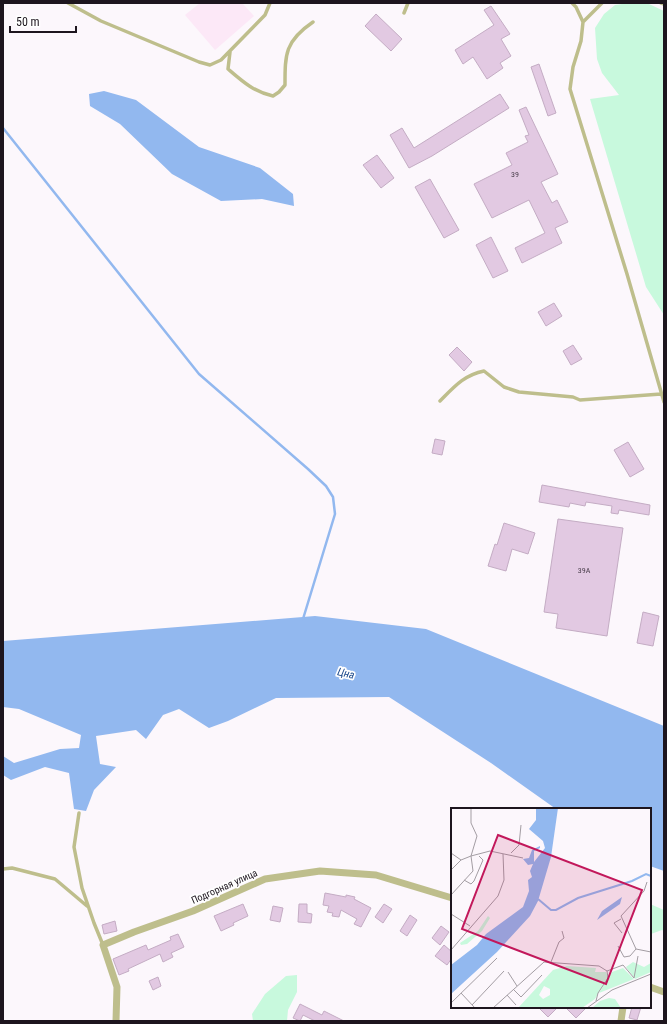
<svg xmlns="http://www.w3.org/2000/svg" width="667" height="1024" viewBox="0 0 667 1024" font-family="'Roboto Condensed',sans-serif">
<rect width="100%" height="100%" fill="#fcf7fc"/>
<path fill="#fce8f7" d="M200,3h42l12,13 -39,34 -30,-35z"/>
<path fill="#c8f9dd" d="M629,3l20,1 15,7v304l-18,-28 -56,-188 29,-4 -17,-22 -5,-14 -2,-31 9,-14 11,-9z
M650,904l14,6v21l-2,-1 -11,4 -1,-3z
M297,975v17l-9,18 -1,11h-34l-1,-7 13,-20 21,-18z"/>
<path fill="#92b8ef" d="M104,91l32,9 63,47 61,21 33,26 1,12 -32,-7 -41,2 -49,-27 -52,-50 -30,-18 -1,-12z
M315,616l111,13 238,97v145l-14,-5v-57h-94l-65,-46 -102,-66 -113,1 -48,23 -19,7 -30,-19 -16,6 -17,24 -10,-9 -40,6 4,28 16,3 -22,23 -8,21 -12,-2 -5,-36 -24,-6 -34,13 -8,-5v-19l11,7 46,-14 19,-1 2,-13 -62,-26 -16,-2v-66z"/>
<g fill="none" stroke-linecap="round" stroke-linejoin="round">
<path stroke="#92b8ef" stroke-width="2.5" d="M3,128l196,246 109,95 18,17 7,11 2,17 -32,105"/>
</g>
<path fill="#e2c9e2" stroke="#c4acc4" d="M491,6l19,28 -9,5 10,17 -11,7 3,5 -16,11 -14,-22 -10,7 -8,-14 39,-25 -10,-15z
M376,14l26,25 -11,12 -26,-25z
M539,64l17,49 -8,3 -17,-49z
M500,94l9,14 -77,48 -23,12 -19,-33 12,-7 12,20z
M526,107l32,67 -17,8 11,21 5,-3 11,22 -13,6 7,15 -40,20 -7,-15 30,-15 -16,-33 -37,18 -18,-34 38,-19 -6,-12 22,-11 -3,-6 4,-1 -10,-25z
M377,155l17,23 -13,10 -18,-23z
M430,179l29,51 -15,8 -29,-51z
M491,237l17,34 -15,7 -17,-33z
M554,303l8,13 -16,10 -8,-14z
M573,345l9,14 -11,6 -8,-14z
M457,347l15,15 -8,9 -15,-16z
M435,439l10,2 -3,14 -10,-2z
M628,442l16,27 -14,8 -16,-27z
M542,485l108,20 -1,10 -30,-5 -1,4 -7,-1 1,-7 -26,-4 -1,4 -15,-3 -1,4 -30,-5z
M558,519l65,9 -16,108 -51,-8 2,-14 -14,-2z
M504,523l31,10 -7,21 -16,-5 -6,22 -18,-5 7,-22 2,1z
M643,612l16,4 -6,30 -16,-3z
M325,893l21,4v-2l9,2 -1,2 17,9 -10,19 -7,-3 3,-5 -16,-9 -2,7 -7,-1 1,-3 -6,-1 2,-6 -6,-1z
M243,904l5,12 -15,7 1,2 -13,6 -7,-15z
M299,904h8v9l5,1 -1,9 -13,-1z
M384,904l8,5 -9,14 -8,-6z
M273,906l10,2 -3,14 -10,-2z
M410,915l7,5 -10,16 -7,-5z
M115,921l2,10 -13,3 -2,-9z
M441,926l8,6 -9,13 -8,-7z
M178,934l6,13 -13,6 2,4 -10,5 -3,-8 -32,15 1,2 -10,4 -6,-16 33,-14 2,5 23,-10 -1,-3z
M444,945l8,7v6l-5,7 -12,-9z
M158,977l3,9 -8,4 -4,-9z
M300,1004l22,11 2,-4 20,10h-29l-12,-6 -3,6 -7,-3z
M538,1007h20l-10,10z
M565,1007h22l-11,11z
M632,1007h9l-4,13 -8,-2z"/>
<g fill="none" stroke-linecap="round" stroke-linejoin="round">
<path stroke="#bebe8c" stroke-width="3.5" d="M68,3l33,18 98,41 11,3 11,-5 44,-45 5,-12
M572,3l4,4 7,15 -2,19 -8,26 -3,22 57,185 37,128
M661,3l3,1
M404,13l4,-10
M583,22l19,-19
M230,52l-2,17c14,12 26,23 45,27l6,-4 6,-7c0,-31 0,-44 28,-63
M440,401c14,-14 24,-26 44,-30l20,16 15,5 54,5 7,3 81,-6
M79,813l-5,34 8,41 12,35 9,22
M3,869l9,-1 43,11 32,27"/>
<path stroke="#bebe8c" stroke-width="7" d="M650,987l14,5
M116,1021l1,-34 -14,-42 31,-13 59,-21 72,-32 55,-8 56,4 76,23
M621,1021l2,-14"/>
</g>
<g text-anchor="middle" stroke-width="3.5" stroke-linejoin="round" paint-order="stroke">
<g font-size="8" fill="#4e424f">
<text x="515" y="177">39</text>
<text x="584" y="573">39А</text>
</g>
<g font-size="10" fill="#1d151e" stroke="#fff">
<text transform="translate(224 886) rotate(-24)" y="4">Подгорная улица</text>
</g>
<g font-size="11" font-style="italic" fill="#1c498b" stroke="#fff">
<text transform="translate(346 673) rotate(13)" y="4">Цна</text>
</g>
</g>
<g transform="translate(451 808)">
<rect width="200" height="200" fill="#fcf7fc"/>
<path d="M37,108l2,2 -8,13 -15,13 -6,1 -1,-2 18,-12zM182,154l11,5 7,-4v9l-16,7 -9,-12zM116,158l29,2 -1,4h11l2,5 -13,22 -13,9h-64l35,-38zM93,178l6,3v6l-7,4 -4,-4zM172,160l11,11 -35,14 13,-21zM158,190l6,1 6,9h-29l8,-7z" fill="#c8f9dd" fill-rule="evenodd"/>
<path d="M85,0h22l-7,49 -13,44 -8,15 -33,36 -46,42v-29l26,-20 9,-11 37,-27 6,-16 -1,-11 4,-3 -2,-6 3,-7 -5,1 -5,-6 6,-1 3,-8 8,-4v2l-6,3v11l11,-14 -2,-7 -14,-12 7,-9zM171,89l-2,7 -23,16 5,-9z" fill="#92b8ef"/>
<path fill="none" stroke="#92b8ef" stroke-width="2" d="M87,91l13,11h5l22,-12 54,-17 14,-7 5,2"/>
<path fill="none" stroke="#a39da3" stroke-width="1" d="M20,0v15l6,13 -6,20 19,-5 33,7M0,45l10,7M60,45l8,-8 2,-20M0,62l10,-10 10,-4 2,15 -22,24M13,72l7,4 3,-3 9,-21 -4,-4M0,106l19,12M170,111l-7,4 8,10M167,138l6,11 6,-1 6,-7M185,141l-15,-33 23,-25 3,-9M185,141l15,3M0,142l47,-54 6,-16 -1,-26M100,154l8,-20 5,-4 -2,-7M57,164l9,14M183,170l4,-22M62,181l8,8 21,-22M10,185l14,15M56,187l9,10M145,193l2,-8 10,-15 -1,-7M0,195l46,-45M21,197l32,-34M42,200l51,-46 55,4 8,5 16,-6 11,13M136,200l25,-18 39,-16"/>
<path fill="#c2185b" fill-opacity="0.15" stroke="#c2185b" stroke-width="2" d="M47,27l144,55 -36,94 -144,-55z"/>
<rect width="200" height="200" fill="none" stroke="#1d151e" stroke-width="2"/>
</g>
<rect width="667" height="1024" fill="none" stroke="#1d151e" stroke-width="8"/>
<path d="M10 26v6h66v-6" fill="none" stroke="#1d151e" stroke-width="2"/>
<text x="16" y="26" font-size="12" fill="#1d151e" stroke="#ffffff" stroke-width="3" paint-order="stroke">50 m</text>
</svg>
